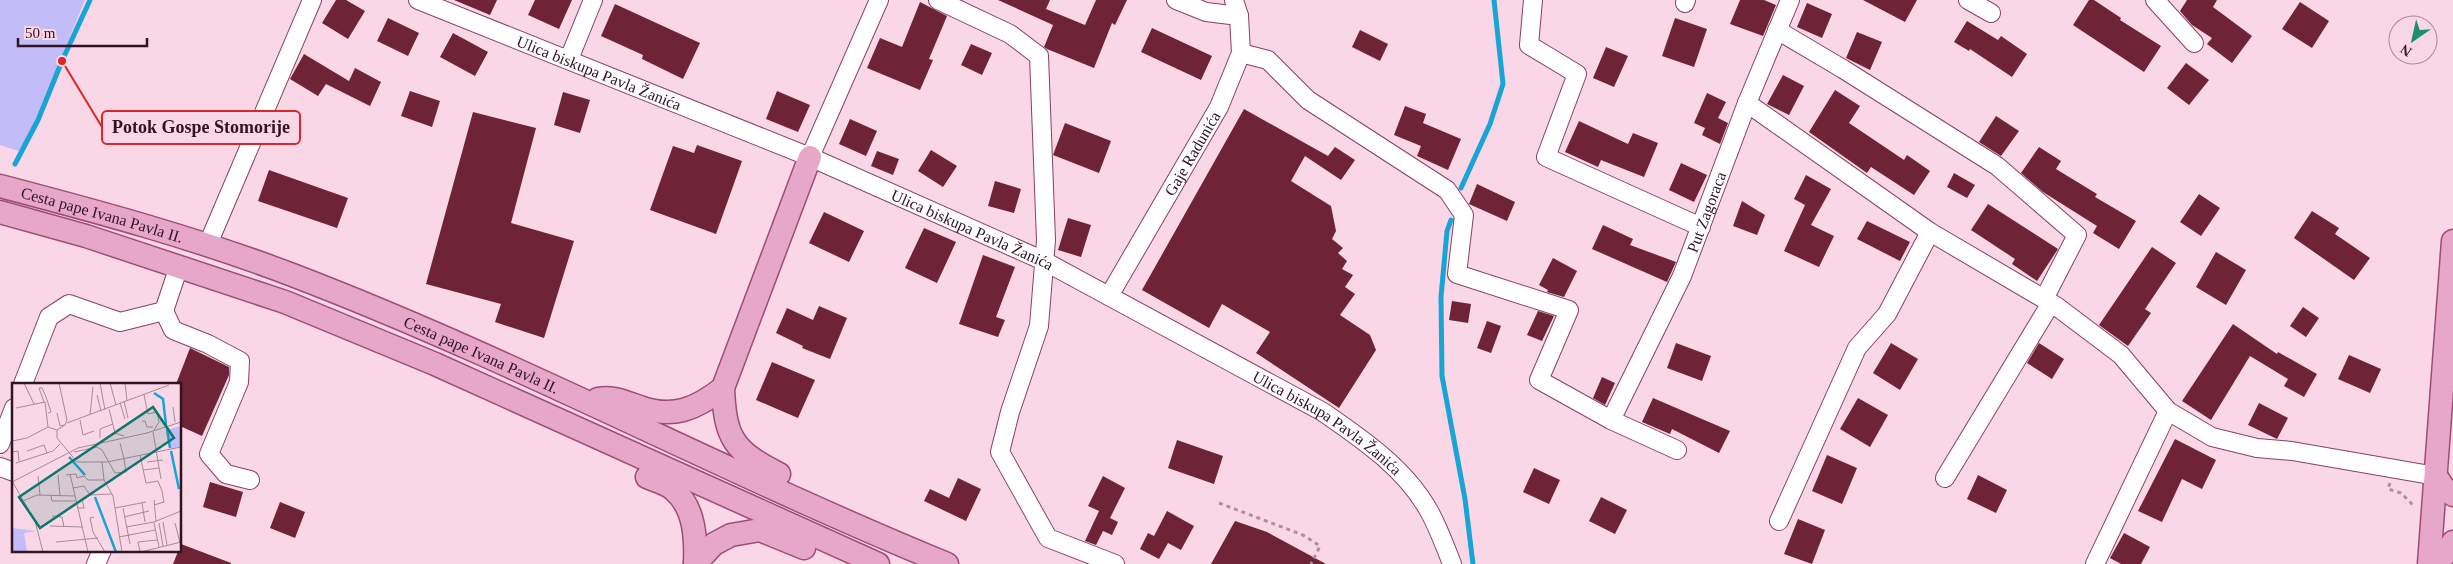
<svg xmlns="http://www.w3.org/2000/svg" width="2453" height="564" viewBox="0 0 2453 564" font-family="Georgia,serif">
<rect width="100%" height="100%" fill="#f9d7e6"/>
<path fill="#c2bcf9" d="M0,0h85l-63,152 -22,-7z"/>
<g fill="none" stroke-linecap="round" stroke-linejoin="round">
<path stroke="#18a4d5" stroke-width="5" d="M15,164l23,-44 24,-59 28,-61
M1461,188l29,-64 13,-40 -9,-84
M1451,220l-4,11 -6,66 1,79 23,123 8,65"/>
</g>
<path fill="#6f2336" d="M336,0h10l19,11 -17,28 -26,-16z
M454,0h43l-7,15z
M535,0h37l-13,29 -31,-14z
M998,0h52l-4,9 39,16 11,-25h31l-12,25 -3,-2 -18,45 -47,-19 -3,-2 9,-22z
M1740,0h24l12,5 -13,31 -33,-12z
M1863,0h54l-12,22z
M2089,0h5l27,18 -1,2 41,26 -17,26 -71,-47z
M2187,0h30l-4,7 39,29 -20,27 -25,-19 5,-6 -20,-13 -12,-14z
M920,2l27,14 -18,43 4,1 -13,30 -53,-22 13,-30 22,9z
M2300,2l29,19 -17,27 -30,-19z
M1807,3l25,11 -10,24 -25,-11z
M615,4l85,39 -17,36 -41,-20 1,-4 -42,-19z
M388,18l31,15 -11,23 -31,-15z
M1675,18l32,11 -13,38 -32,-11z
M1967,21l31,19 3,-4 26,18 -15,23 -42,-28 -1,2 -15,-9z
M1152,28l60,28 -11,24 -60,-28z
M1360,30l28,14 -8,17 -28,-14z
M1857,32l25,10 -12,28 -24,-12z
M453,33l35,19 -13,24 -35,-19z
M971,44l21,9 -10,22 -21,-10z
M1606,47l22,9 -14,31 -21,-9z
M304,54l45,27 6,-13 26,14 -11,24 -44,-22 -8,12 -28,-17z
M2186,63l23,17 -20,25 -22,-17z
M1783,75l21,11 -15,29 -22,-11z
M1835,90l25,16 -11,17 55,37 3,-5 23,16 -16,24 -43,-28 -4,6 -58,-41z
M410,91l30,10 -8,26 -31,-11z
M777,91l33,14 -12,27 -32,-13z
M563,92l27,8 -10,33 -26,-8z
M1707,93l19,9 -8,16 10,5 -8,21 -18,-9 3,-7 -11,-5z
M1405,106l21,8 -3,9 38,16 -13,31 -31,-14 4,-10 -27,-11z
M1244,109l84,47 7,-9 20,13 -14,20 -36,-24 -14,25 40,25 5,25 -4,8 11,9 -5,5 9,8 -5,8 11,6 -8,12 10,7 -15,21 30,20 6,15 -37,58 -83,-55 14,-21 -48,-28 -13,24 -67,-38z
M473,112l63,16 -25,95 63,18 -30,97 -49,-16 6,-18 -75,-20z
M1996,116l23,15 -18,25 -22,-14z
M850,119l27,12 -11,25 -27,-12z
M1579,121l49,23 5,-11 25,10 -14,34 -43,-17 -3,7 -33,-15z
M1065,123l46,18 -12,32 -46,-18z
M697,145l45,16 -26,73 -66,-24 23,-64 21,7z
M2039,147l22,14 -5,8 41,25 -2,3 41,24 -17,28 -26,-16 4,-7 -54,-34 -22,-19z
M931,150l26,16 -14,21 -25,-16z
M877,151l22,8 -6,16 -22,-9z
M1681,163l26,12 -13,27 -25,-12z
M269,170l79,28 -11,30 -79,-27z
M1954,173l21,12 -8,13 -20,-11z
M1806,175l25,14 -20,36 23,11 -15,31 -35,-16 21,-46 -11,-6z
M995,181l26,8 -7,24 -26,-7z
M1477,184l38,18 -8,19 -38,-17z
M2199,194l21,14 -19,28 -21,-14z
M1742,201l23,14 -8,20 -24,-9z
M1988,204l70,45 -21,32 -25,-17 3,-5 -44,-29z
M2312,211l27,17 -4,6 35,24 -16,22 -60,-42z
M824,212l40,19 -15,31 -40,-19z
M1068,218l23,7 -10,32 -23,-7z
M1867,221l43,21 -10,19 -43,-22z
M1603,225l30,14 -3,6 46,17 -9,20 -75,-33z
M924,228l32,14 -19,41 -32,-15z
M2152,247l24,16 -31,46 6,4 -23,33 -29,-21z
M2216,252l30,18 -20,35 -30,-18z
M983,255l32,12 -19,50 9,3 -7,17 -39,-13z
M1553,258l24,13 -13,26 -17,-5 1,-2 -9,-5z
M1452,301l19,3 -3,19 -19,-3z
M819,306l28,12 -17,41 -28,-11 1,-2 -27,-13 11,-25 26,12z
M2303,307l16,11 -13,19 -16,-11z
M1538,311l16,5 -12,25 -15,-6z
M1487,321l14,5 -10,27 -14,-5z
M2233,324l44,30 1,-2 39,22 -13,23 -20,-11 4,-7 -38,-23 -39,64 -29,-19z
M1676,343l35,13 -9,25 -35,-13z
M1891,343l27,16 -18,31 -27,-17z
M2039,343l25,16 -12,20 -25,-16z
M190,348l39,19v8l-27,61 -22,-10v-42h-4z
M2349,355l32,14 -11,24 -32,-14z
M772,362l43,18 -17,38 -42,-18z
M1602,377l13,6 -10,22 -12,-7z
M1653,398l77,33 -11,22 -47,-24 -2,5 -28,-12z
M1858,398l30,17 -18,32 -30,-18z
M2259,403l29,15 -11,21 -29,-14z
M2175,439l41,21 -14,29 -20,-10 -20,43 -24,-11z
M1177,440l46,16 -9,28 -46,-16z
M1827,455l30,13 -15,36 -30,-13z
M1534,468l26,12 -11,24 -26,-12z
M1978,475l29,15 -11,23 -29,-14z
M1103,476l22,12 -15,30 8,4 -6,13 -9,-4 -7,14 -11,-4 14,-30 -11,-5z
M958,478l23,11 -15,32 -42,-20 6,-12 19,9z
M210,482l33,10 -7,25 -33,-10z
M1601,497l26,13 -12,24 -26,-13z
M280,502l25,10 -10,26 -25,-10z
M1167,511l27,15 -13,24 -13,-7 -9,16 -19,-10 8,-16 6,3z
M1798,519l27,11 -13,34 -28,-10z
M1235,521l32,11 59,32h-115z
M2124,533l26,14 -9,17h-20l-11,-6z
M181,544l50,19v1h-58z"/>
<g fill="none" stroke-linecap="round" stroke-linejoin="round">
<g stroke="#884166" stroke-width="20">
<g id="minor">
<path id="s1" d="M418,0l392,157 234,104 279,151c39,27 82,56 106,99 9,16 16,35 23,53"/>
<path d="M938,0l72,34 29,22 7,184 -7,86 -29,86 -10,40 48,86 67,26"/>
<path d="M1176,0l30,12 33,4"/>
<path d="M1533,0l-4,45 48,29 -31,83 155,70"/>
<path d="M1968,0l23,13"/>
<path d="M2155,0l39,43"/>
<path d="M1685,3l1,-3"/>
<path d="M1777,30l66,39 154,97 80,69 -33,64"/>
<path d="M1241,53l27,7 40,40 139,90 17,25 -7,59 112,36 -30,70 72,40 66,30"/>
<path d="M569,59l24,-59"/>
<path d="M1747,103l183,129 126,74 65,49 47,56 44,26 45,11 35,3 144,25"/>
<path d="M810,157l69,-157"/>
<path d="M208,244l104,-244"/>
<path id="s2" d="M1109,296l110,-189 22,-54 -2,-37 -5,-16"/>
<path d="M164,311l9,19 35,14 32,17 -1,21 -30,72 17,20 24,6"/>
<path d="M23,384l26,-67 20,-13 51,18 44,-11 15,-45"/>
<path id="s3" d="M1611,420l71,-144 65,-173 43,-103"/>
<path d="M0,444l14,-36"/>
<path d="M0,467l14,5"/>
<path d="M1945,478l106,-175"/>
<path d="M1779,521l78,-173 30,-34 43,-82"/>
<path d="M96,564l6,-14"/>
<path d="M2095,564l73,-153"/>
</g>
</g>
<g stroke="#9d4d77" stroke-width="25">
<g id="major">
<path id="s4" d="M0,186c99,26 199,53 295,90 222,85 432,198 652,288"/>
<path d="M0,212l86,24 199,66 150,62 443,200"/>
<path d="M598,399c15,-3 27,3 42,8 33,12 56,2 83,-19"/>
<path d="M779,474c-45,-23 -54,-35 -56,-86l87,-231"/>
<path d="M2436,476l8,12 9,7"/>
<path d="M647,477c9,4 22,7 28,14 20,18 21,48 20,73"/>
<path d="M695,564l19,-20 17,-9 29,-5 44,18"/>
<path d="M2429,564l24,-323"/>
<path d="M2438,564l15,-22"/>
</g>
</g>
<path stroke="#af8f9e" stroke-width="3" stroke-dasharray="4 4" stroke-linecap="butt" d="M2390,483l-2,6 13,4 13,13
M1219,503l84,32 17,11 -9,18"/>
<use href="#minor" stroke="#fff" stroke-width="18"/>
<use href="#major" stroke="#e7a7c8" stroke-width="22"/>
</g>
<g text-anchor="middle" stroke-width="5" stroke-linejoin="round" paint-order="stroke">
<g font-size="16" fill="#311323" stroke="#f9d7e6">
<text dy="6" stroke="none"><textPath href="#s1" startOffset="195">Ulica biskupa Pavla Žanića</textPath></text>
<text dy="6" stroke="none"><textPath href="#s2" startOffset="165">Gaje Radunića</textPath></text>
<text dy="6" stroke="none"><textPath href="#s3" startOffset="229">Put Zagoraca</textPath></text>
<text dy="6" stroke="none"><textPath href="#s4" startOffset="106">Cesta pape Ivana Pavla II.</textPath></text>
<text dy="6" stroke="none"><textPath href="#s1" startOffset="600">Ulica biskupa Pavla Žanića</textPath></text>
<text dy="6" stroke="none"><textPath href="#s4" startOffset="511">Cesta pape Ivana Pavla II.</textPath></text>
<text dy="6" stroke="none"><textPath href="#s1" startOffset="1005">Ulica biskupa Pavla Žanića</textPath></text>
</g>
</g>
<g transform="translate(12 383)">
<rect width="169" height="169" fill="#f9d7e6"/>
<path d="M169,43v20l-10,3 -4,-19zM0,145l25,3 -13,2 3,19h-15z" fill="#c2bcf9"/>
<path fill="none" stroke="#18a4d5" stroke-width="2.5" d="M142,10l9,6 3,26M155,46l3,19M159,68l8,38M57,74l16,18M83,114l21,55"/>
<path fill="none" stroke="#a98998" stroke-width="1" d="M12,0l10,21M47,0l8,37 -2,5 -8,5v8l20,24h30l74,-15M88,0l5,27M98,0l6,22M113,0l2,18M85,12l4,16M132,12l4,19 9,-2 2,10 -5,8M112,18l4,17M32,19l-5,-14h3l4,9 5,15 -3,1M108,20l5,16M161,24l2,15M4,25l29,-6 3,25M97,26l6,24M45,30l3,13 4,-1M78,32l3,-28M68,37l3,15 11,-4M130,38h3l2,6h6M55,40l102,-38M141,49l8,47M88,55v-9l13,-5M95,56l8,-6 9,3M0,58l15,-3 21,-11 9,3M108,60l4,16M15,68l17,-6 3,8M0,69l6,-1 1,10M62,69l23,-5 5,3 13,23 11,-1 -2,-13M128,72l6,28 12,-2 4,10 2,11 -10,3M90,79l2,18 9,16 9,56M135,79l16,-2M4,80l37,-12 7,-7M131,87l16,-2M58,91l18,78M46,92l2,21M54,92l10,-1 1,4 7,-2 4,4h16M26,93l2,19M0,98l23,40 8,31M0,99l66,-34 69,-15 34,-11M61,105l11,-2 6,9 22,-1M39,113l1,5h23M142,117l2,21M11,118l14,-6 38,1M130,120l3,19M65,125h7l-2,-9M103,125l31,-6M111,125l7,36M40,133l10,1 2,10M82,134l-4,1 3,14 12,20M112,134l25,-6M151,139l4,23M142,140l5,24M147,140l4,23M163,140l5,20M38,143l32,1M114,144l28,-5 27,-11M107,154l36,-7M44,159l42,-4M128,169l-2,-10 19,-2M129,169l40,-10"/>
<path fill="#0f766e" fill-opacity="0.15" stroke="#0f766e" stroke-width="2.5" d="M141,24l21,31 -134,90 -21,-31z"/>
<rect width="169" height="169" fill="none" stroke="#311323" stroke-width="2.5"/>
</g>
<path fill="none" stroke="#d62828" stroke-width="2" d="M62 61L102 127"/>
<circle fill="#d62828" stroke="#f9d7e6" stroke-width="2" cx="62" cy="61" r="5"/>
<rect fill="#f9d7e6" stroke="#d62828" stroke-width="2" x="102" y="111" width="198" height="33" rx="5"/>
<g font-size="18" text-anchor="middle" font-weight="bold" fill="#311323">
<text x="201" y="133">Potok Gospe Stomorije</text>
</g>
<g transform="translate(2413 40) rotate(214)"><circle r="24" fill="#f9d7e6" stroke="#a98998"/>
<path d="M0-4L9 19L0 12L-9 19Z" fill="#1d8e6f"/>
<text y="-8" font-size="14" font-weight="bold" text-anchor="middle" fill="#311323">N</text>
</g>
<path d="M18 38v8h129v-8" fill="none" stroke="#311323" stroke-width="2.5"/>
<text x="25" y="38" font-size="15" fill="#311323" stroke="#f9d7e6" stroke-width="4" paint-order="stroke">50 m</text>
</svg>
